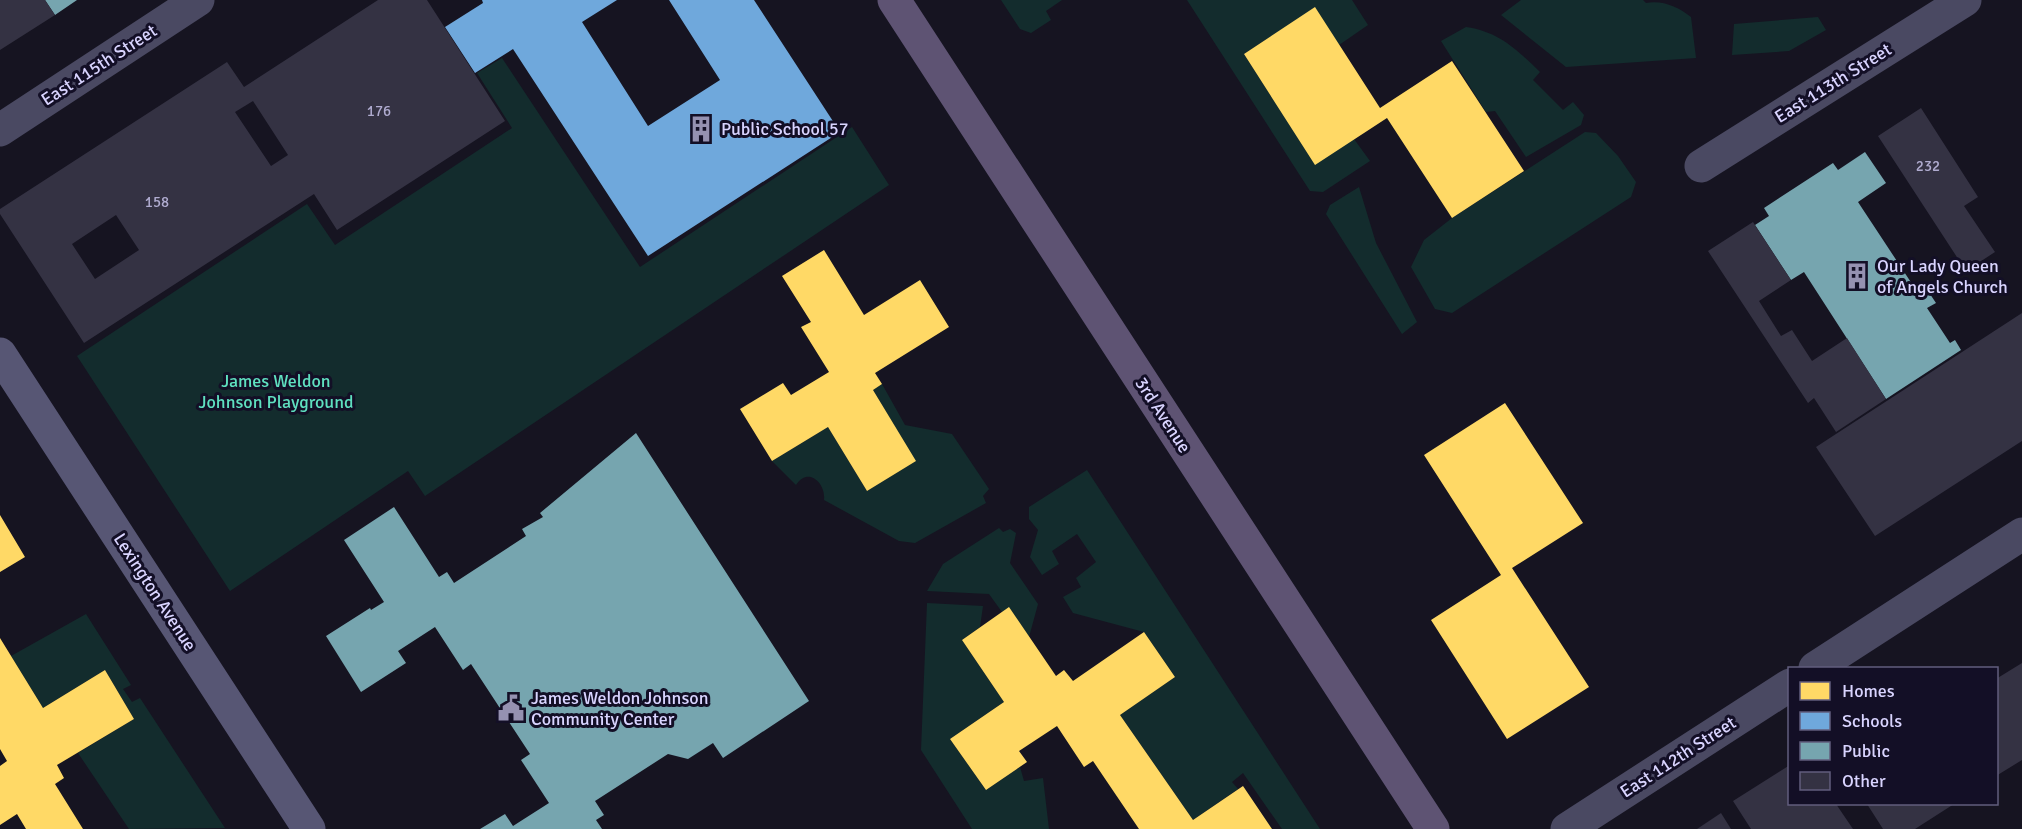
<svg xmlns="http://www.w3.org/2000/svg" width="2022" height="829" viewBox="0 0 2022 829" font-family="Signika,sans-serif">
<rect width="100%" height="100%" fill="#161421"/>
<path fill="#132c2d" d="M1001,0h61l-16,11 5,9 -20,13 -11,-4z
M1187,0h165l16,25 -29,20 -24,-37 -71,46 71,110 39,-25 16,22 -47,31 -13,-1z
M1521,0h122l3,3c17,-3 32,4 45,14l5,41 -130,9 -65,-52z
M1818,17l8,13 -37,21 -57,4 2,-31z
M1466,27c34,5 51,23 74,45l-7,8 30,30 10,-8 11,13 -3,10 -55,32 -31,-46 -9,1 -45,-71z
M502,58l138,209 212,-140 37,58 -464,311 -17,-25 -178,120 -153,-235 230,-152 28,41 177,-117 -35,-55z
M1585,132l11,1 22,23 18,26 -5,15 -179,116 -17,-4 -24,-42 13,-27 28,-22z
M1359,187l17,56 41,79 -15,12 -76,-120 4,-9z
M882,384l23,41 47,9 37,55 -6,7 3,7 -71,40 -16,-2 -75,-41c2,-17 -16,-34 -28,-15l-24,-24 56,-34 39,64 48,-30 -42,-71z
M1087,470l233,359h-38l-39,-56 -11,9 6,7 -45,31 -73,-105 55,-38 -31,-45 -71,-19 -10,-16 18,-10 -5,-9 20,-16 -19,-28 -25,17 7,13 -17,11 -12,-18 8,-27 -9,-11v-12z
M999,528l4,4 7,-3 6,4 -6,30 28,41 -9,33 -20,-29 -7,4 -13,-18 -62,-3 16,-27z
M927,603l56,3 -3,21 -18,13 42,62 -54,37 36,51 34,-23 4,14 19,-3 6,51h-77l-51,-79z
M86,614l45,71 -8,4 9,13 8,-4 85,130 -96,1 -51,-76 56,-34 -29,-49 -62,38 -32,-52z"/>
<path fill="#ffd966" d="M1315,7l65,101 72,-47 72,110 -72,47 -65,-100 -72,47 -71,-111z
M824,250l40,65 56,-35 29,47 -74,46 7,11 -9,6 43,71 -49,30 -39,-64 -56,34 -32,-52 43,-26 8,12 38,-23 -28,-45 10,-5 -29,-46z
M1505,403l78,120 -71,45 77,119 -82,52 -76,-119 70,-45 -77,-120z
M0,515l25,42 -25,15z
M1009,607l47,69 8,-6 9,11 71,-49 31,45 -55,38 73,105 50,-34 29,43h-133l-46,-68 -9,6 -27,-41 -38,25 8,11 -41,28 -36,-51 54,-37 -42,-62z
M0,638l43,70 62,-38 29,49 -77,46 7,13 -9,6 28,45h-57l-9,-15 -17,11v-59l7,-5 -7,-12z"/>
<path fill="#6fa8dc" d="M482,0h135l-35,22 66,104 72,-46 -51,-80h85l86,132 -192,124 -135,-207 -38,24 -30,-46 38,-24z"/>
<path fill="#76a5af" d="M45,0h32l-22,15z
M1865,152l21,31 -28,19 60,91 8,-5 10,15 -9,5 23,35 5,-3 6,10 -75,49 -82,-127 -13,8 -36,-55 14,-9 -5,-8 69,-45 5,7z
M636,433l173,268 -86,57 -10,-15 -25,16 -20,-5 -73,47 9,14 -8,5 6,9h-122l25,-15 8,12 36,-23 -28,-43 9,-6 -59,-90 -8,6 -28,-43 -37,24 8,12 -45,29 -35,-56 44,-28 1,2 13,-8 -40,-62 50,-33 45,70 8,-5 7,11 72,-47 -4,-7 21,-12 -3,-4z"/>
<path fill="#343243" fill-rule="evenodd" d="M0,0h45l10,15 -55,35z
M378,0h49l78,121 -168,109 -23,-36 -230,149 -84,-129v-5l227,-147 17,25zM253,101l35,54 -17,11 -36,-54zM116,215l23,35 -44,29 -23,-35z
M1921,108l57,89 -14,9 31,46 -29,19 -88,-135z
M1753,222l38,58 -32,21 22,35 11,-6 20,31 35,-23 39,61 -50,33 -22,-34 -6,5 -100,-152z
M2022,313v128l-147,95 -59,-89z
M2022,663v97l-26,16v-97z
M1790,765v39h46l17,25h-102l-18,-28z
M1867,804h87l-39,25h-32z
M1721,813l10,16h-34z"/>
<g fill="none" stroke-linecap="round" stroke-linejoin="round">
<path stroke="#4a4962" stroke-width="33" d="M0,130l198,-130
M1701,166l264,-166
M1815,668l207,-134
M1567,829l223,-144"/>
<path stroke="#575674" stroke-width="33" d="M0,354l309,475"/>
<path stroke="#5e5373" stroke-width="33" d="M894,0l539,829"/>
</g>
<defs>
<g id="building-bare" transform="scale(2.07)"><path d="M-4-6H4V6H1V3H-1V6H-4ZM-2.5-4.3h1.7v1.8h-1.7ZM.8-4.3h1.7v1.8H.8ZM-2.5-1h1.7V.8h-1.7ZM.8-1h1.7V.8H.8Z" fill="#9591b1" stroke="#130f26" stroke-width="2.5" paint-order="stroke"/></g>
<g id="civic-bare" transform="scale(2.07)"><path d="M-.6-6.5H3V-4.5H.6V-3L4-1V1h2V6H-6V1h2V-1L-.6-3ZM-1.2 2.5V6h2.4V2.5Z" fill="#9591b1" stroke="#130f26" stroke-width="2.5" paint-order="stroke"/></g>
</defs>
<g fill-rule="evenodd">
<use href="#building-bare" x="701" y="129"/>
<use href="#building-bare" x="1857" y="276"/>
<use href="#civic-bare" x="511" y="708"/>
</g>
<g text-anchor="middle" stroke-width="6" stroke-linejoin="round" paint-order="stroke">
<g font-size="15" fill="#b0acd0">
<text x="379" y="116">176</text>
<text x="1928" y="171">232</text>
<text x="157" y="207">158</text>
</g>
<g font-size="18" fill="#d9d4ff" stroke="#130f26">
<text transform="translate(99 65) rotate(-33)" y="6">East 115th Street</text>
<text transform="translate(1833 83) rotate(-32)" y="6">East 113th Street</text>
<text transform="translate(1163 415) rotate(57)" y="6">3rd Avenue</text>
<text transform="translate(155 592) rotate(57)" y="6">Lexington Avenue</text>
<text transform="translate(1678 757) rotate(-33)" y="6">East 112th Street</text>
</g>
<g font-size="18" fill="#d9d4ff" stroke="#130f26" text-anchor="start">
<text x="721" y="135">Public School 57</text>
<text x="1877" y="272">Our Lady Queen<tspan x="1877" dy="21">of Angels Church</tspan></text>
<text x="531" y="704">James Weldon Johnson<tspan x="531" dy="21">Community Center</tspan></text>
</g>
<g font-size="18" fill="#5fe0c0" stroke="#130f26">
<text x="276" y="387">James Weldon<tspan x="276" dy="21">Johnson Playground</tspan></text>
</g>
</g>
<rect x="1788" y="667" width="210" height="138" fill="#130f26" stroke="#625e7d" stroke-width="1.5"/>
<rect x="1800" y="682" width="30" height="18" fill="#ffd966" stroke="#625e7d" stroke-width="1.5"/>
<text x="1842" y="697" font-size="18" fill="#d9d4ff">Homes</text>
<rect x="1800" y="712" width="30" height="18" fill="#6fa8dc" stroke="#625e7d" stroke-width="1.5"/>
<text x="1842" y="727" font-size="18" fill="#d9d4ff">Schools</text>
<rect x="1800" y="742" width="30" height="18" fill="#76a5af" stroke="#625e7d" stroke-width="1.5"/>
<text x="1842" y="757" font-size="18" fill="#d9d4ff">Public</text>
<rect x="1800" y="772" width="30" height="18" fill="#343243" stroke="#625e7d" stroke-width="1.5"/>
<text x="1842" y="787" font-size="18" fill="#d9d4ff">Other</text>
</svg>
